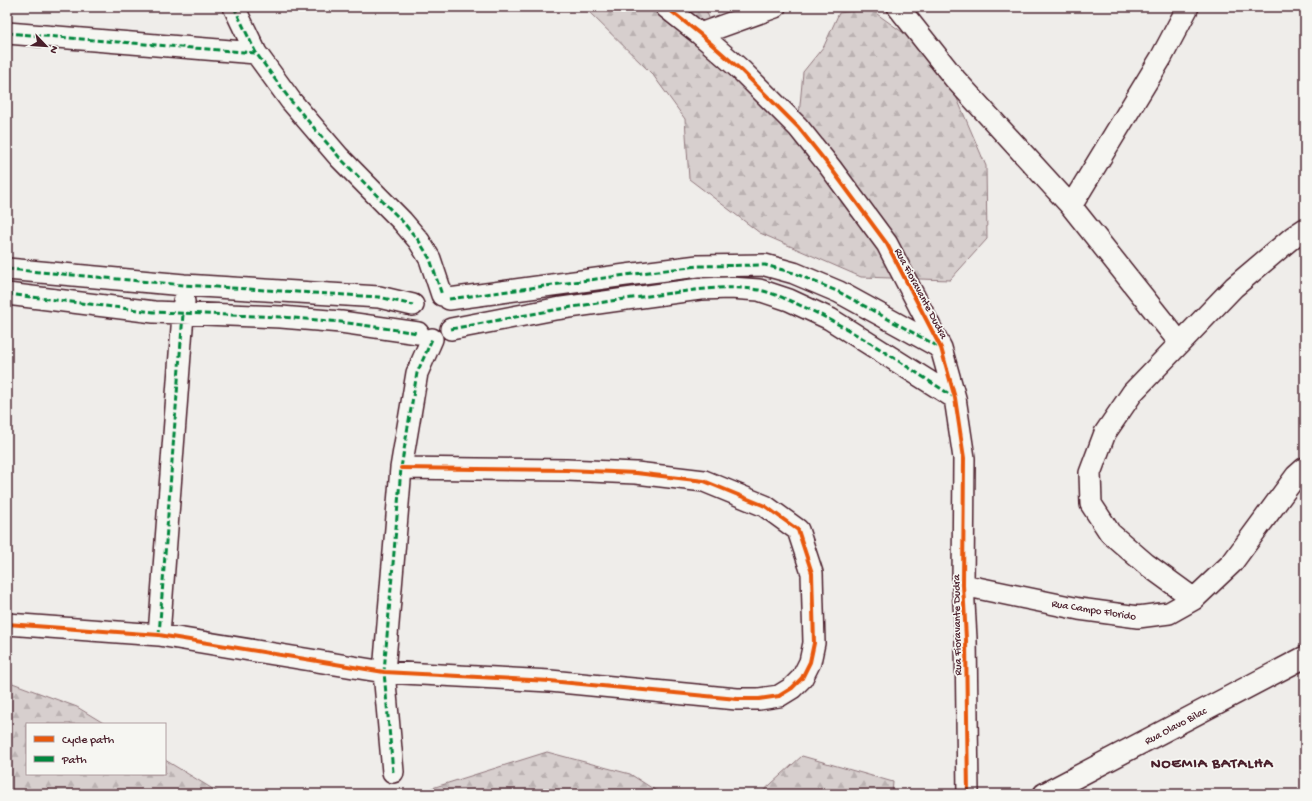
<svg xmlns="http://www.w3.org/2000/svg" width="1312" height="801" viewBox="0 0 1312 801" font-family="'Gochi Hand',sans-serif">
<defs>
<pattern id="forest-firs" width="22" height="20" patternUnits="userSpaceOnUse"><rect width="22" height="20" fill="#d7cfce"/><path d="M5 1l3.5 6h-7zM16 11l3.5 6h-7z" fill="#bab1b1"/></pattern>
</defs>
<rect width="100%" height="100%" fill="#efedea"/>
<filter id="ink" filterUnits="userSpaceOnUse"><feTurbulence type="fractalNoise" baseFrequency=".025" numOctaves="2"/><feDisplacementMap in="SourceGraphic" scale="8" xChannelSelector="R" yChannelSelector="G"/><feConvolveMatrix kernelMatrix="1 2 1 2 8 2 1 2 1" color-interpolation-filters="sRGB"/></filter>
<g filter="url(#ink)">
<path fill="url(#forest-firs)" stroke="#90777c" d="M584,7h121l17,46 76,74 5,-55 21,-26 15,-33 31,-4 70,50 46,107 1,73 -37,41 -89,-3 -101,-44 -71,-54 -4,-60 -32,-44z
M7,681l70,26 28,17h-78v50h138v-14l56,34h-214z
M547,752l83,22 31,20h-248z
M802,756l91,26 -1,12h-132z"/>
<g fill="none" stroke-linecap="round" stroke-linejoin="round">
<g stroke="#4a1f2b" stroke-width="24">
<path id="minor" d="M234,7l22,46 35,48 48,56 63,64 17,20 11,18 12,36
M666,7l34,27 42,37 56,56 32,40 57,77 54,104 14,50 9,60 -1,127 3,54 2,155
M898,7l57,72 116,127 109,137
M7,33l249,20
M700,34l75,-27
M1071,206l90,-148 27,-51
M7,269l177,16 195,12 34,8
M7,294l147,18 127,5 60,5 77,11
M449,299l177,-24 72,-9 67,-1 29,8 45,19 102,56
M451,329l104,-20 71,-10 74,-10 30,-1 29,2 30,10 41,19 125,79
M963,585l116,24 59,8 31,-4 25,-14 38,-36 64,-87 9,-8
M1194,599l-48,-35 -36,-31 -19,-29 -1,-31 15,-40 28,-41 101,-105 59,-50 12,-8
M7,624l152,11 225,37 166,9 187,18h22l20,-3 13,-8 10,-10 8,-16 4,-19 -2,-70 -14,-43 -33,-24 -61,-25 -68,-8 -70,-3 -165,-2
M159,635l25,-334
M393,772l-9,-100 17,-204 16,-95 15,-34
M1044,794l261,-137"/>
</g>
<use href="#minor" stroke="#f6f6f2" stroke-width="21"/>
<path stroke="#00873e" stroke-width="3" stroke-dasharray="6 3" stroke-linecap="butt" d="M234,7l22,46 35,48 48,56 63,64 17,20 11,18 12,36
M7,33l249,20
M7,269l177,16 195,12 34,8
M7,294l147,18 127,5 60,5 77,11
M449,299l177,-24 72,-9 67,-1 29,8 45,19 100,55
M451,329c69,-13 137,-26 206,-34 33,-4 68,-11 102,-5 15,3 31,11 45,17 53,24 101,59 150,90
M159,635l24,-321
M393,772l-9,-100 17,-204 16,-95 15,-34"/>
<g stroke="#f6f6f2" stroke-width="6">
<path id="cycleway" d="M666,7l34,27 42,37 56,56 32,40 57,77 54,104 14,50 9,60 -1,127 3,54 2,155
M7,624l152,11 225,37 166,9 187,18h22l20,-3 13,-8 10,-10 8,-16 4,-19 -2,-70 -14,-43 -33,-24 -61,-25 -68,-8 -70,-3 -165,-2"/>
</g>
<use href="#cycleway" stroke="#e8590c" stroke-width="4"/>
</g>
</g>
<g text-anchor="middle" stroke-width="3.5" stroke-linejoin="round" paint-order="stroke">
<g font-size="11" fill="#4a1f2b" stroke="#f6f6f2">
<text transform="translate(922 293) rotate(62)" y="4">Rua Fioravante Dudra</text>
<text transform="translate(1094 609) rotate(9)" y="4">Rua Campo Florido</text>
<text transform="translate(956 625) rotate(-91)" y="4">Rua Fioravante Dudra</text>
<text transform="translate(1175 725) rotate(-28)" y="4">Rua Olavo Bilac</text>
</g>
<g font-size="15" font-weight="bold" letter-spacing="1" fill="#4a1f2b" stroke="#f6f6f2">
<text x="1212" y="767">NOEMIA BATALHA</text>
</g>
</g>
<rect width="1312" height="801" fill="none" stroke="#f6f6f2" stroke-width="24"/>
<rect x="12" y="12" width="1288" height="777" fill="none" stroke="#4a1f2b" stroke-width="1.5" filter="url(#ink)"/>
<rect x="26" y="723" width="140" height="52" fill="#f6f6f2" stroke="#b1a0a2"/>
<rect x="34" y="736" width="20" height="6" fill="#e8590c" stroke="#b1a0a2"/>
<text x="62" y="743" font-size="12" fill="#4a1f2b">Cycle path</text>
<rect x="34" y="756" width="20" height="6" fill="#00873e" stroke="#b1a0a2"/>
<text x="62" y="763" font-size="12" fill="#4a1f2b">Path</text>
<g transform="translate(46 46) rotate(115)" stroke="#f6f6f2" stroke-width="3" paint-order="stroke">
<path d="M0-3L7 15L0 10L-7 15Z" fill="#4a1f2b"/>
<text y="-6" font-size="11" font-weight="bold" text-anchor="middle" fill="#4a1f2b">N</text>
</g>
</svg>
